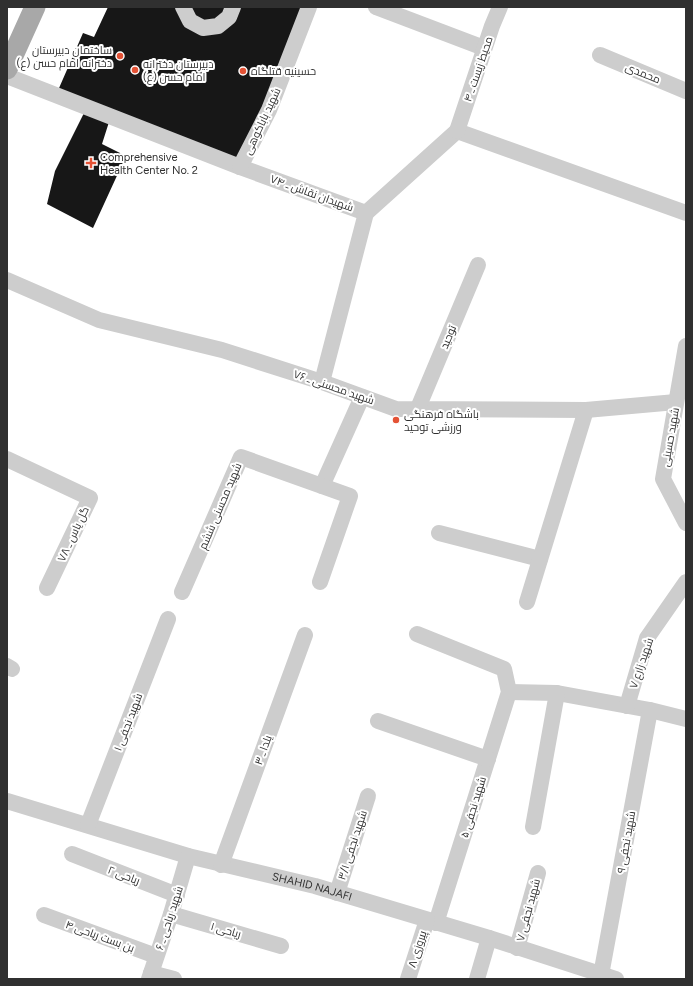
<svg xmlns="http://www.w3.org/2000/svg" width="693" height="986" viewBox="0 0 693 986" font-family="Figtree,Cairo,sans-serif">
<rect width="100%" height="100%" fill="#fff"/>
<path fill="#171717" d="M108,7h196l-64,160 -184,-72 27,-62 11,4z
M84,113l25,9 -7,22 24,12 -33,72 -46,-24 8,-33z"/>
<g fill="none" stroke-linecap="round" stroke-linejoin="round">
<g stroke="#cdcdcd" stroke-width="16">
<path d="M183,7l7,14 13,7 15,-2 11,-9 4,-10"/>
<path d="M376,7l108,41"/>
<path d="M600,55l86,36"/>
<path d="M7,76l233,91 126,46 91,-82 229,82"/>
<path d="M457,131l35,-105 8,-19"/>
<path d="M240,167l29,-57 40,-103"/>
<path d="M7,280l92,40 123,30 100,32 74,27 190,1 90,-8"/>
<path d="M686,346l-23,133 23,44"/>
<path d="M322,382l44,-169"/>
<path d="M418,408l60,-143"/>
<path d="M7,459l83,39 -43,90"/>
<path d="M322,486l40,-89"/>
<path d="M439,533l101,26"/>
<path d="M182,592l59,-135 109,39 -30,86"/>
<path d="M527,602l59,-192"/>
<path d="M417,634l87,35 5,23 -73,231"/>
<path d="M7,666l5,3"/>
<path d="M509,692l48,1 93,17 36,9"/>
<path d="M627,706l20,-68 39,-56"/>
<path d="M378,721l110,38"/>
<path id="s1" d="M7,801l181,55 127,30 174,52 127,41"/>
<path d="M88,825l80,-206"/>
<path d="M533,827l24,-134"/>
<path d="M72,854l105,41"/>
<path d="M221,865l84,-230"/>
<path d="M337,893l31,-97"/>
<path d="M171,914l110,32"/>
<path d="M44,915l112,41"/>
<path d="M517,948l21,-75"/>
<path d="M151,973l23,6"/>
<path d="M601,975l49,-265"/>
<path d="M149,979l22,-65 17,-58"/>
<path d="M408,979l19,-59"/>
<path d="M477,979l12,-41"/>
</g>
<path stroke="#a8a8a8" stroke-width="21" d="M7,69l28,-62"/>
</g>
<g fill="#e45235" stroke="#fff" stroke-width="1.5">
<circle cx="120" cy="56" r="4"/>
<circle cx="135" cy="70" r="4"/>
<circle cx="243" cy="71" r="4"/>
<path d="M89 157h4v4h4v4h-4v4h-4v-4h-4v-4h4z"/>
<circle cx="396" cy="420" r="4"/>
</g>
<g text-anchor="middle" stroke-width="4" stroke-linejoin="round" paint-order="stroke">
<g font-size="11" fill="#303030" stroke="#fff" text-anchor="start">
<text x="112" y="54" text-anchor="end">ساختمان دبیرستان<tspan x="112" dy="13">دخترانه امام حسن (ع)</tspan></text>
<text x="143" y="68">دبیرستان دخترانه<tspan x="143" dy="13">امام حسن (ع)</tspan></text>
<text x="251" y="75">حسینیه قتلگاه</text>
<text x="100" y="161">Comprehensive<tspan x="100" dy="13">Health Center No. 2</tspan></text>
<text x="404" y="418">باشگاه فرهنگی<tspan x="404" dy="13">ورزشی توحید</tspan></text>
</g>
<g font-size="11" fill="#303030" stroke="#fff">
<text transform="translate(478 69) rotate(-71)" y="4">محیط زیست ـ ۴</text>
<text transform="translate(643 73) rotate(22)" y="4">محمدی</text>
<text transform="translate(262 121) rotate(-65)" y="4">شهید باباکوهی</text>
<text transform="translate(312 193) rotate(20)" y="4">شهیدان نقاش ـ ۷۴</text>
<text transform="translate(448 337) rotate(-67)" y="4">توحید</text>
<text transform="translate(334 387) rotate(19)" y="4">شهید محسنی ـ ۷۶</text>
<text transform="translate(670 437) rotate(-80)" y="4">شهید حسینی</text>
<text transform="translate(220 506) rotate(-67)" y="4">شهید محسنی ششم</text>
<text transform="translate(73 534) rotate(-65)" y="4">گل یاس ـ ۷۸</text>
<text transform="translate(641 663) rotate(-71)" y="4">شهید زارع ۷</text>
<text transform="translate(128 722) rotate(-69)" y="4">شهید نجفی ۱</text>
<text transform="translate(263 750) rotate(-70)" y="4">یلدا ـ ۳</text>
<text transform="translate(473 807) rotate(-73)" y="4">شهید نجفی ۵</text>
<text transform="translate(626 842) rotate(-80)" y="4">شهید نجفی ۹</text>
<text transform="translate(352 845) rotate(-72)" y="4">شهید نجفی ۳/۱</text>
<text transform="translate(124 875) rotate(21)" y="4">ریاحی ۲</text>
<text dy="4" stroke="none"><textPath href="#s1" startOffset="317">SHAHID NAJAFI</textPath></text>
<text transform="translate(528 910) rotate(-75)" y="4">شهید نجفی ۷</text>
<text transform="translate(169 918) rotate(-72)" y="4">شهید ریاحی ـ ۶</text>
<text transform="translate(226 930) rotate(16)" y="4">ریاحی ۱</text>
<text transform="translate(100 936) rotate(20)" y="4">بن بست ریاحی ۴</text>
<text transform="translate(417 949) rotate(-72)" y="4">پیروزی ۸</text>
</g>
</g>
<rect width="693" height="986" fill="none" stroke="#303030" stroke-width="16"/>
</svg>
